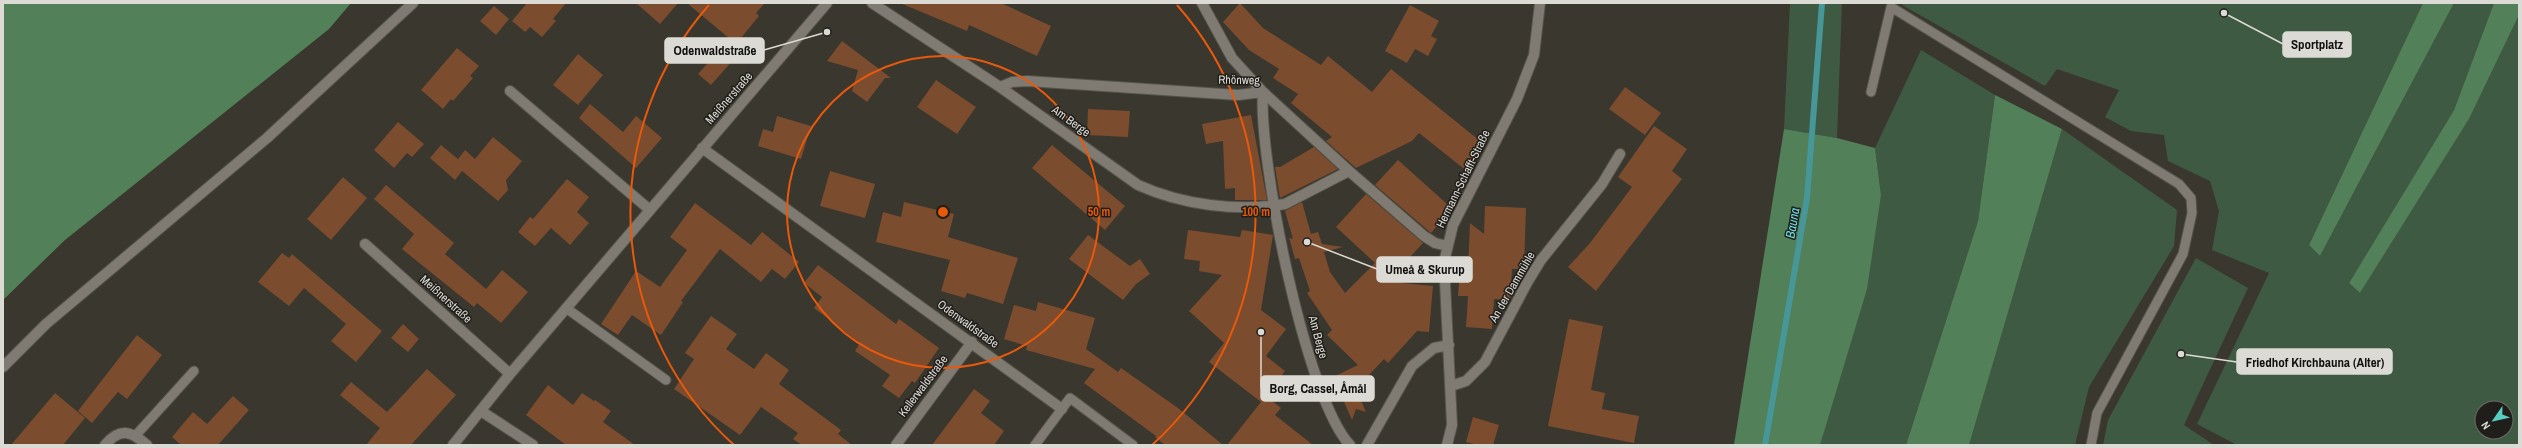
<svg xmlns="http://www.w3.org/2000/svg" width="2522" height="448" viewBox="0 0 2522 448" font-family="'Archivo Narrow',sans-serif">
<rect width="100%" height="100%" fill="#3a372e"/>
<path fill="#3f5a43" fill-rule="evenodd" d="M1790,3h52l-5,135 -53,-9z
M1904,3h519l-114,242 11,11 134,-253h40l-40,107 -105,173 11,10 109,-174 50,-104v430h-282l-40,-21 72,-151 -57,-23 7,-39 -9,-30 -42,-20 -4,-26 -33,-4 -26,-14 14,-27 -62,-21 -12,17 -143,-81zM2482,408h24v24h-24z
M1921,50l74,45 -17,126 -72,224h-86l61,-250 -6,-47z
M2062,129l115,81 -3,36 -85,141 -14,58h-106z
M2196,258l52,30 -64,137 30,20h-111l5,-25z"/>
<path fill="#528059" d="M3,3h348l-22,26 -264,211 -62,60z
M2423,3h31l-134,253 -11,-11z
M2494,3h25v12l-50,104 -109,174 -11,-10 105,-173z
M1995,95l67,34 -93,316h-63l72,-224z
M1784,129l53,9 38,10 6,47 -14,94 -47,156h-86z"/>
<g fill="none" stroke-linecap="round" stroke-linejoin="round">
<path stroke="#479799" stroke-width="6" d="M1765,445l42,-247 15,-195"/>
</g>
<path fill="#7b4c2d" d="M527,3h39l-13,16 3,2 -14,16 -12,-10 -5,5 -13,-11z
M636,3h42l-18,21z
M687,3h78l-9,10 3,3 -23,28z
M900,3h101l50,23 -14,30 -68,-31 -2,6z
M1240,3l23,25 58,37 7,-9 44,36 19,-23 94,76 -17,27 -49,-39 -7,8 -56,27 -30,-27 6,-4 -41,-34 7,-9 -25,-16 6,-9 -30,-19 -26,-28z
M1410,5l29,16 -8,15 6,3 -9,17 -13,-7 -8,14 -22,-12z
M494,6l15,13 -13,16 -16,-14z
M729,39l13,11 -31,35 -13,-11z
M842,41l49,37h-6l-18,24 -15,-11 6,-21 -31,-9z
M457,48l22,18 -9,10 3,2 -20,23 -2,-2 -8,10 -22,-19z
M578,54l25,21 -25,30 -25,-20z
M936,80l40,27 -19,27 -40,-27z
M1625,87l36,26 -16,22 -36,-26z
M590,104l33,28 13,-16 26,22 -26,30 -57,-50z
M1088,109l42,2 -2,26 -41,-2z
M1251,115l16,85h-32v-12l-10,1 -2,-48 -17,3 -4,-20z
M777,116l34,10 -10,33 -43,-13 5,-17 10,3z
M398,122l26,22 -12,13 -5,-4 -13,15 -20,-18z
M1654,126l33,23 -15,22 10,8 -86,112 -28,-24 22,-24 42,-56 -14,-10z
M493,137l29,24 -16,19 2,10 -10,11 -36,-30 -7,9 -25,-22 11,-13 17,14 7,-9 10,9z
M1052,145l73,61 -20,24 -73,-62z
M1314,147l24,22 -58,29 -5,-31h5z
M1398,160l49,44h9l-25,29 -56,-48z
M830,171l45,13 -10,34 -45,-12z
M343,177l24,21 -36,42 -24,-21z
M567,179l22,18 -12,15 12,11 -19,22 -19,-17 -16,18 -17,-14 12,-15 3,2z
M386,185l68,58 -9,11 41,35 16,-19 26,22 -27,31 -24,-20 -3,4 -72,-58 12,-15 -40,-35z
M1366,194l57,49 -13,14 9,9 -17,17 31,3 -4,46 -12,-1 -29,32 -4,-4 -28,30 10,23 -10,-3 -4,11 -19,-43 25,-12 -31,-30 5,-5 -25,-37 3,-2 -11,-33 -4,1 -6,-21 4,1 -8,-28 17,-9 9,32 7,-2 4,12 21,3 -19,5 6,20 15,21 30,-30 -39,-36z
M904,202l50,12 -6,23 70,21 -15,46 -36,-11 -2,5 -24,-7 9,-31 -74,-18 7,-30 18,5z
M695,203l56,42 11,-13 37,30 -14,17 -13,-10 -11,13 -41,-33 -39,52 2,1 -22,33 -29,-20 -14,20 -17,-11 35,-53 24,16 27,-37 -17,-13z
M1485,206l41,2 -2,61h-12l-2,31 -16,-1 -2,30 -26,-2 2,-31h-10l2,-28 8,1 2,-46 14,11z
M1188,230l52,7 2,-7 31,5 -12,75 25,19 -20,27 19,15 -19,25 15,12 -6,7 38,30h-86l34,-43 -52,-40 15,-19 -35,-32 33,-36 -23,-4 1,-10 -16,-2z
M1088,235l42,31 10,-7 10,15 -14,10 -13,16 -54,-41z
M282,253l7,5 3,-4 90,77 -26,31 -25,-21 15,-17 -42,-36 -15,18 -31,-24z
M818,265l78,59 3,-5 40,29 -24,35 -3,-2 -13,17 -17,-12 8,-11 -35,-24 5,-8 -46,-35 8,-11 -18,-14z
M1038,302l57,16 -9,31 32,23 3,-4 57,40 45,37h-58l-10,-8 1,-1 -72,-53 11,-14 -69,-19 1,-4 -23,-7 10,-34 22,6z
M711,316l26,18 -11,15 28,20 12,-16 23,17 -10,14 62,46 -3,4 14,11h-50l-9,-6 5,-6 -37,-26 -21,28 -66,-46 20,-30 -9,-6z
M1569,319l34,7 -12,64 14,3 -3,16 37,7 -5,27 -86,-17z
M403,324l16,15 -11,13 -17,-14z
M137,335l25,20 -35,44 -9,-7 -26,31 -14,-12z
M427,369l29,26 -45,50h-45l14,-17 -40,-33 11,-13 36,30z
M548,385l25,20 9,-12 12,8 1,-1 16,11 -8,11 32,23h-69l-40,-30z
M974,389l16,12 -9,12 23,18 -10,14h-62z
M55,393l30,25 -22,27h-52z
M233,396l16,14 -31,35h-37l-9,-8 21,-25 14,12z
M1473,417l26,8 -6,20h-16l-11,-3z"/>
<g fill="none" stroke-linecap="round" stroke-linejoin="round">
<g stroke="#55534b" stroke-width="11">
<path id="lane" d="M1871,92l20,-85 288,177 12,14 1,15 -9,41 -86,159 -6,32
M566,308l100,72
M136,435l58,-64
M1035,445l35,-47 63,47"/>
</g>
<g stroke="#55534b" stroke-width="12">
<path id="street" d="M872,3l128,84 138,98c44,20 100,27 147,19l64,-33
M1202,3l30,55 31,34c-5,66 43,307 87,353
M1000,87l12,-5 15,-1 211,14 25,-3 86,79 75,65 11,7 12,3
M510,91l140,119
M702,148l360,261
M365,244l145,130
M1451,386l15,-5 19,-19 42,-79 14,-23 61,-76 18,-30
M481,411l52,34
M105,445c15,-18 26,-14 42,0
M453,445l57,-71 317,-371
M896,445l76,-103
M1367,445l45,-79 22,-18 15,-3
M1447,445l5,-20 -8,-163 9,-37 64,-126 17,-44 6,-52"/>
</g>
<g stroke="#55534b" stroke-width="12">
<path id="secondary" d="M3,367l43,-43 221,-186 146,-135"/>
</g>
<use href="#lane" stroke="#7f7b72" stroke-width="9"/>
<use href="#street" stroke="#7f7b72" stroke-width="10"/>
<use href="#secondary" stroke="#7f7b72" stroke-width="10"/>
</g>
<g fill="none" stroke="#e8590c" stroke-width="2">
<circle cx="943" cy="212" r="156"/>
<path d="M734 445A313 313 0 0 1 709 5M1177 5A313 313 0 0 1 1152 445"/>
</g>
<g text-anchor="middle" stroke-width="3" stroke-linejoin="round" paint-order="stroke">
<g font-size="12" fill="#dcdad4" stroke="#201e1a">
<text transform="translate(1239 80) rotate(1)" y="4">Rhönweg</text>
<text transform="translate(729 98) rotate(-49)" y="4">Meißnerstraße</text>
<text transform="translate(1071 121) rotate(36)" y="4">Am Berge</text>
<text transform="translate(1463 179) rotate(-64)" y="4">Hermann-Schafft-Straße</text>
<text transform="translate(1512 287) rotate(-60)" y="4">An der Dammühle</text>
<text transform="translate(446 299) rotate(42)" y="4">Meißnerstraße</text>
<text transform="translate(968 324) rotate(36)" y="4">Odenwaldstraße</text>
<text transform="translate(1318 337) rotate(75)" y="4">Am Berge</text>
<text transform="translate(923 386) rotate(-53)" y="4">Kellerwaldstraße</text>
</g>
<g font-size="13" font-style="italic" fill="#6ce4e8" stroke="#201e1a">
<text transform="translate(1792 223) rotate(-80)" y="5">Bauna</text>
</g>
</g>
<circle cx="943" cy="212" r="6" fill="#e8590c" stroke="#201e1a" stroke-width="2"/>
<g font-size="12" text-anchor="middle" font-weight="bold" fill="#e8590c" stroke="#201e1a" stroke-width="3" stroke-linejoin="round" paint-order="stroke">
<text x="1099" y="216">50 m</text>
<text x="1256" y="216">100 m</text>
</g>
<path fill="none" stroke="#dcdad4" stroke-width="1.5" d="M2224 13L2283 44M827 32L764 50M1307 242L1377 269M2181 354L2237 362M1261 332L1261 388"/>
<g fill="#dcdad4" stroke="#201e1a" stroke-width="1.5">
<circle cx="2224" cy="13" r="4"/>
<circle cx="827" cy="32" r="4"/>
<circle cx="1307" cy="242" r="4"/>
<circle cx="2181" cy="354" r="4"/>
<circle cx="1261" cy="332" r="4"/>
</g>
<g fill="#dcdad4" stroke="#dcdad4" stroke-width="1.5">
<rect x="2283" y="32" width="68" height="25" rx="4"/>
<rect x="665" y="38" width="99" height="25" rx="4"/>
<rect x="1377" y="257" width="95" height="25" rx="4"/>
<rect x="2237" y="349" width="155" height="25" rx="4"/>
<rect x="1261" y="376" width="113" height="25" rx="4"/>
</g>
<g font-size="13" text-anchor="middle" font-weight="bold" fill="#111">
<text x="2317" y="49">Sportplatz</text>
<text x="715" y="55">Odenwaldstraße</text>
<text x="1425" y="274">Umeå &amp; Skurup</text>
<text x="2315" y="367">Friedhof Kirchbauna (Alter)</text>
<text x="1318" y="393">Borg, Cassel, Åmål</text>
</g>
<rect width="2522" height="448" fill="none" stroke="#dcdad4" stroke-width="8"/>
<g transform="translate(2494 420) rotate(236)"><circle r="19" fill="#201e1a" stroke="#6b6964"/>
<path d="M0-3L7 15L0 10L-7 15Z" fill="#57cec1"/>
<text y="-6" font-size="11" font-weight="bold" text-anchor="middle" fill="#dcdad4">N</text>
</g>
</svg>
